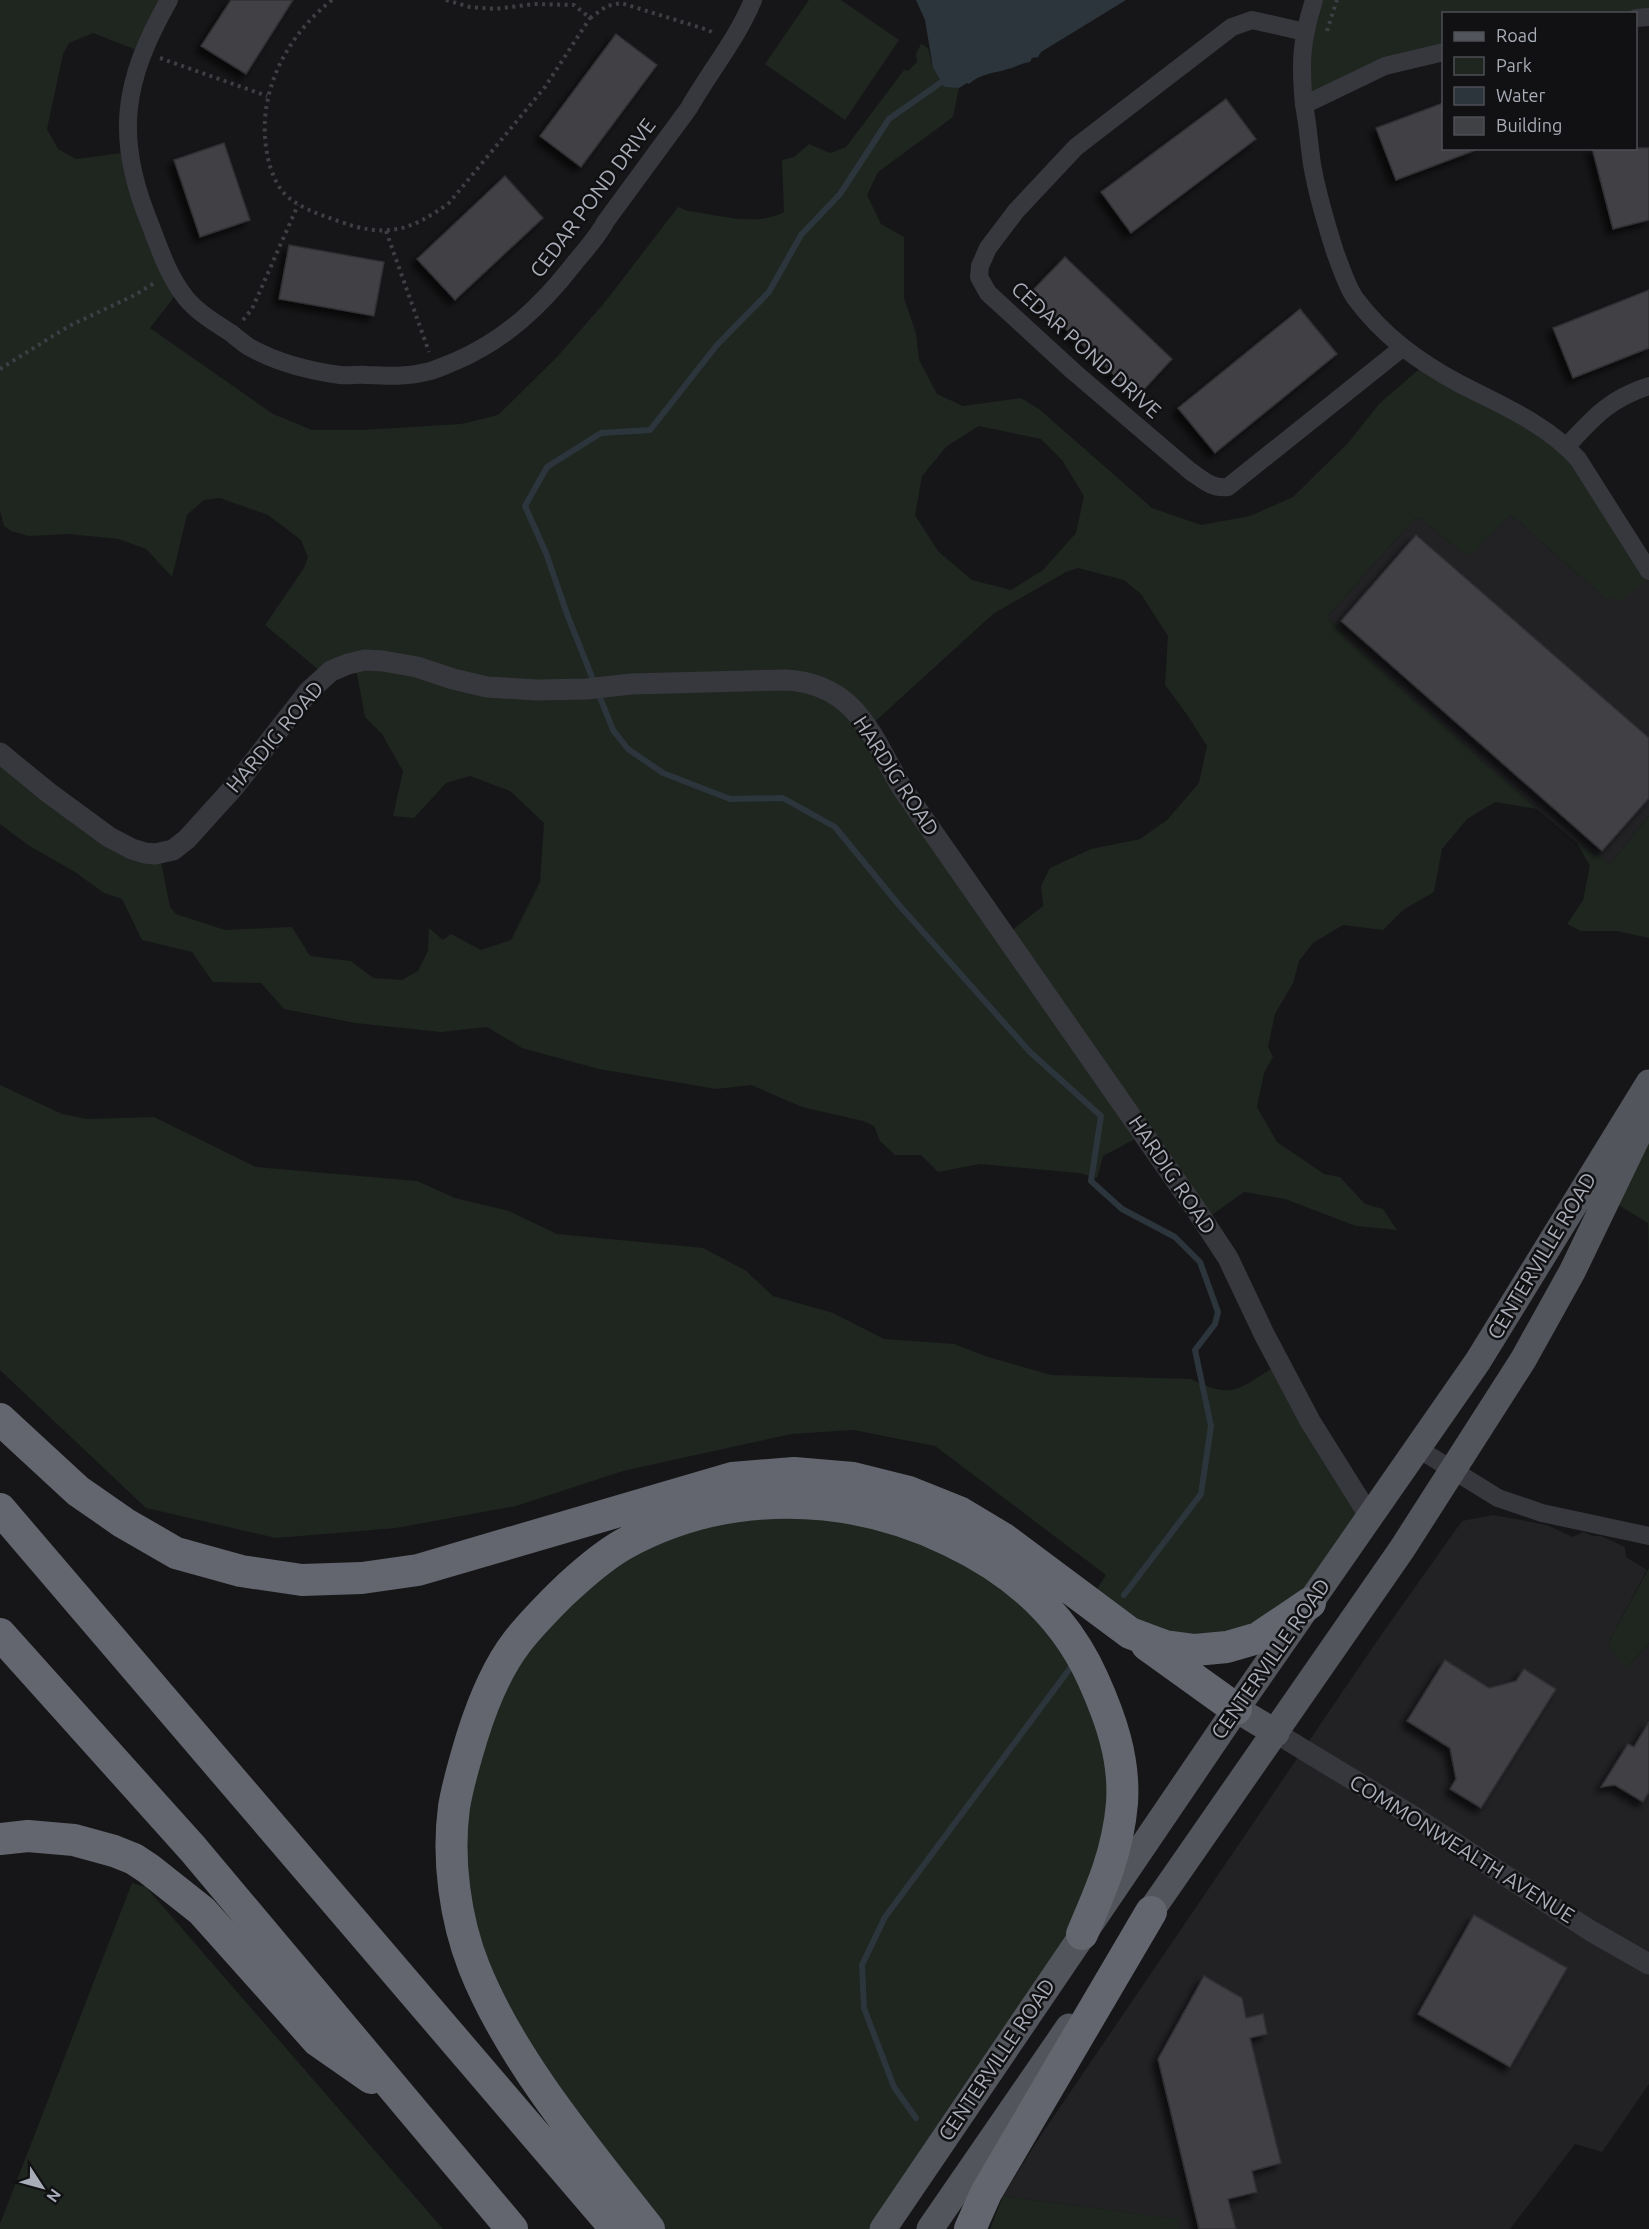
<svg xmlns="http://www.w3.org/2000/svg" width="1649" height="2229" viewBox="0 0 1649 2229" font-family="Ubuntu,sans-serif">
<defs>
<filter id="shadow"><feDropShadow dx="-5.5" dy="5.5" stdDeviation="3" flood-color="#0009"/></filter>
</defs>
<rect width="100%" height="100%" fill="#161618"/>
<path fill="#222225" d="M1511,515l95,84 43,-20v237l-39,48 -33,-21 -40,-34 -189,-168 -21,-24 88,-99 6,1 43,35 10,-2z
M1493,1515l54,10 26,12 10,-5 10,4h8l24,11 1,10 21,13 -38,71 17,27 23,-25v441l-47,68 -27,-8 -65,85h-330l-3,-10 -174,-23 32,-52 344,-506 83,-117z"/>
<path fill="#1e261f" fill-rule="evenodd" d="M0,0h172l-33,51 -46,-18 -24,10 -6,11 -16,75 11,20 18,10 53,-7 49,140 -28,36 123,86 39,16h49l100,-6 37,-9 59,-58 48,-55 73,-95 10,4c30,4 68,16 96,1l-2,-52 12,-3 15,-13 21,9 16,-6 58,-77 4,1 9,-9 -1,-8 5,-10 7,4 5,20 10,18 16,2 -6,29 -75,55 -11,23 14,29 23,13v61l12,35 3,27 18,34 26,12 58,-8 18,11 113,99 49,17 49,-9 43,-19 55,-54 31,-39 46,-40 143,84 81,131 -31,24 -1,-5 -11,1 -95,-84 -37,38 -10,1 -43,-35 -6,-1 -88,99 21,24 189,168 -42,-7 -28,17 -25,30 -8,43 -31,18 -20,20 -40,-5 -30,18 -14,18 -6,22 -18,31 -7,33 5,10 -9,16 -7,34 20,35 47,32 16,3 25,27 18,5 14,21 -41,-4 -71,-27 -41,-7 -39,28 -66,-83 -36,19 -6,22 -18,-5 -99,-9 -42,8 -17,-17h-26l-15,-14 -6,-15 -11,-5 -61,-14 -51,-22 -35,4 -117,-20 -77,-21 -35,-21 -46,5 -86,-9 -71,-14 -23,-26 -48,-1 -21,-30 -50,-12 -20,-41 -18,-6 -29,-21 -47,-27 -28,-21v-70l120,91 40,12 10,50 6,7 49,16 67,-3 18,29 41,5 22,17 29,2 16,-9 10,-20 1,-23 14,12 8,-6 30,16 30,-10 29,-58 4,-59 -34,-32 -40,-15 -24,7 -32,35 -21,-2 10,-45 -21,-37 -17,-17 -9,-48 -30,7 -61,-51 39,-57 4,-11 -7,-17 -33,-25 -48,-17 -16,2 -17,15 -15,62 -26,-28 -27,-10 -51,-5 -39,2 -18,-5 -7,-5 -4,-16zM979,426l62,13 21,21 22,36 -8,37 -33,37 -32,20 -39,-10 -34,-29 -23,-36 7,-39 25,-30zM1078,568l46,12 17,14 27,42 -3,49 23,31 19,30 -8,37 -32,37 -27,19 -49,10 -41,19 -9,18 2,20 -37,29 -137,-208 124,-113 73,-42z
M809,0h32l58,40 -54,80 -80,-56z
M1317,0h332v8l-13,6h-192l-1,39 -55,13 -77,39 -8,-25z
M1649,816v122l-32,-7h-36l-14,-7 16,-24 7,-34 -13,-23 33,21z
M0,1085l62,29 25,5 67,-2 102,50 161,14 38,17 54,13 48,23 146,14 42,22 28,26 60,17 51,26 70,5 34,13 63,18 140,4c42,21 47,10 83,-12l91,141 -57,85 -111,59 -104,-57 13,-20 -171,-129 -82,-16 -62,4 -168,37 -107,35 -120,22 -120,10 -130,-30 -146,-138z
M1649,1086v179l-1,-42 -36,-22z
M719,1510l196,16 126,85 77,138 -11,126 -224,354h-233l-172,-254 -23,-177 80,-176 25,-27z
M1649,1568v75l-23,25 -15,-17 -2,-10z
M132,1883l14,4 297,342h-443v-5z
M1003,2196l175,23 2,10h-190z"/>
<path fill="#2c353c" d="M916,0h210l-85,52 -3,5 -6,1 -2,4c-9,1 -14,5 -22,7 -13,4 -29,5 -39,15l-2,-1 -8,5 -15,-1 -11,-19 -8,-48z"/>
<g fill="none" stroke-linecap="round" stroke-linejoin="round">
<path stroke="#2c353c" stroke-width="6" d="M943,81l-54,38 -49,75 -39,41 -32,57 -52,53 -67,85 -49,3 -54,34 -22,39 21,47 21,61 46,116 15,19 35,24 67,26 53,-1 52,29 64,78 131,147 71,64 -10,65 31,28 53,28 25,25 18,50 -3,12 -20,26 16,76 -10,68 -77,101
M916,2118l-22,-31 -30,-79 -2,-43 23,-48 186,-250"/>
</g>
<path fill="#404145" stroke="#303034" stroke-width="1.5" filter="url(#shadow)" d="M231,0h62l-47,74 -45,-28z
M616,34l41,31 -76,102 -41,-31z
M1226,99l30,40 -125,94 -30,-41z
M1443,103v45h33v2l-80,30 -20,-52z
M224,143l26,77 -50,17 -26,-77z
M1592,148h57v72l-36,9z
M505,176l38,42 -88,82 -38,-41z
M289,245l95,17 -10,54 -95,-17z
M1065,257l107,102 -35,38 -108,-103z
M1649,290v58l-76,30 -20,-50z
M1300,309l37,45 -122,99 -37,-45z
M1416,535l233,203v60l-47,53 -261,-230z
M1445,1660l44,28 27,-7 8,-12 32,20 -75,119 -31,-19 6,-10 -6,-31 -43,-27z
M1649,1722v70l-6,10 -28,-17 -14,2 27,-43 6,3z
M1474,1915l93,53 -57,99 -92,-53z
M1204,1976l38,22 4,20 17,-4 4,20 -17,4 31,125 -29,8 5,21 -29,7 8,30h-37l-41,-170z"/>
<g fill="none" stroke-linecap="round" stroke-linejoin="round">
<path stroke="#3d3f44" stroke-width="4" stroke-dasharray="3 4.5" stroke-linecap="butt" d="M332,0c-46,36 -76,94 -65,153 2,13 7,27 15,38 14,16 36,23 56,30 47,17 71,11 111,-18l96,-116 45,-69
M446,0l24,7 25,2 39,-5 40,1 16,13 17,-12 14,-3 87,27 7,4
M1327,31l10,-31
M160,58l107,38
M386,231l43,121
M243,320l9,-11 46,-104
M0,369l69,-43 66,-31 21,-13"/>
<path stroke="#37383d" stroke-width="18" d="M169,0c-46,81 -55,137 -19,224 10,26 18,51 35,73 12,15 30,26 46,36 6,5 12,10 18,14 27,15 61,24 91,28 9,1 18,-1 27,0 20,1 40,2 59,-3 10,-2 20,-7 30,-11 49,-21 85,-55 117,-96 12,-15 24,-27 33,-44l83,-113c21,-37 48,-69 64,-108
M1636,18l13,-1
M1305,32l-53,-12 -20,7 -156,120 -60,64 -28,37 -8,18 -1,11 9,16 86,79 116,99c13,9 22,18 38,16l174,-139
M1444,52l-59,14 -81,39c4,20 5,39 8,59 5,30 14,59 23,88 6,15 11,33 20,46 28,38 64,64 105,86 41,21 87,40 118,75l71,112
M1304,105c-4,-42 -3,-64 10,-105
M1567,446c26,-28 43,-48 82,-60
M1417,1448l81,50 44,15 107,23"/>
<path stroke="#37383d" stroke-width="21" d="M0,753l49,40 60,44 23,12 13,4 10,1 18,-4 14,-11 47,-52 75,-96 22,-20 17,-7 17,-4 18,1 34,6 36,12 34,8 50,3 49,-1 45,-5 155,-4c70,4 85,55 116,108l293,420 33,50 36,76 46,87 60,96
M1276,1733l140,85 175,113 58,33"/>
<path stroke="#53555c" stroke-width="27" d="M1236,1709l40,24
M1139,1928l263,-379 121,-189 49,-88 77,-160
M883,2229l353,-520 242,-348 171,-278
M930,2229l139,-202"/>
<path stroke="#63666e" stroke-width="32" d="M0,1419l78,72 46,32 52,30 65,18 61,9 60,-2 56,-8 314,-92 62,-5 59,5 56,14 50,20 45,27 126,94 35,13 30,4 32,-3 31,-9 52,-35
M0,1509l616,720
M0,1634l193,215 319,380
M1147,1645l89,64
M0,1839l28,-3 46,4 40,11 20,8 15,10 53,42 116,130 53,37
M649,2229c-61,-78 -138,-169 -175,-262 -19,-48 -27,-108 -20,-160 4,-24 11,-47 18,-70 10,-32 25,-69 45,-95 13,-17 29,-33 44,-48 19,-18 40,-37 63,-50 102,-56 224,-53 327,-3 63,30 113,73 142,138 18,40 32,80 29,124 -4,49 -21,87 -40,131
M970,2229l16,-36 165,-281"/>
</g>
<g text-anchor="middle" stroke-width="5" stroke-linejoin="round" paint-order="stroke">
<g font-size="21" fill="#a8adb8" stroke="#111113">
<text transform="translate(593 198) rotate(-53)" y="7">CEDAR POND DRIVE</text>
<text transform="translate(1086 350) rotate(42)" y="7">CEDAR POND DRIVE</text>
<text transform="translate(275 737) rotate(-50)" y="7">HARDIG ROAD</text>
<text transform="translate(896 776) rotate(57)" y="7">HARDIG ROAD</text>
<text transform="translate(1172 1175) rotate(56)" y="7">HARDIG ROAD</text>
<text transform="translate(1542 1256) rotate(-59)" y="7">CENTERVILLE ROAD</text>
<text transform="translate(1271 1659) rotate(-55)" y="7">CENTERVILLE ROAD</text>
<text transform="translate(1462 1849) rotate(32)" y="7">COMMONWEALTH AVENUE</text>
<text transform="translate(997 2060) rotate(-56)" y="7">CENTERVILLE ROAD</text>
</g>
</g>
<rect x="1442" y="12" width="195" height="138" fill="#111113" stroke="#4d4f55" stroke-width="1.5"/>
<rect x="1454" y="32" width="30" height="9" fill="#53555c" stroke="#4d4f55" stroke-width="1.5"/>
<text x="1496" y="42" font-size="18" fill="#a8adb8">Road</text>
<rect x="1454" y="57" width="30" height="18" fill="#1e261f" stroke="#4d4f55" stroke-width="1.5"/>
<text x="1496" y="72" font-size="18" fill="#a8adb8">Park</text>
<rect x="1454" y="87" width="30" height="18" fill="#2c353c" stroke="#4d4f55" stroke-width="1.5"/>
<text x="1496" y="102" font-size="18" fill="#a8adb8">Water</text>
<rect x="1454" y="117" width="30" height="18" fill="#404145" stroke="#4d4f55" stroke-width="1.5"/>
<text x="1496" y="132" font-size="18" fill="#a8adb8">Building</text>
<g transform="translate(42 2187) rotate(126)" stroke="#111113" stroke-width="4.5" paint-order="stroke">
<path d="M0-4.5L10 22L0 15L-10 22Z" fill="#a8adb8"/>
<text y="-9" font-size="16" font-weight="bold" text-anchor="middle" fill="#a8adb8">N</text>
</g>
</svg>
